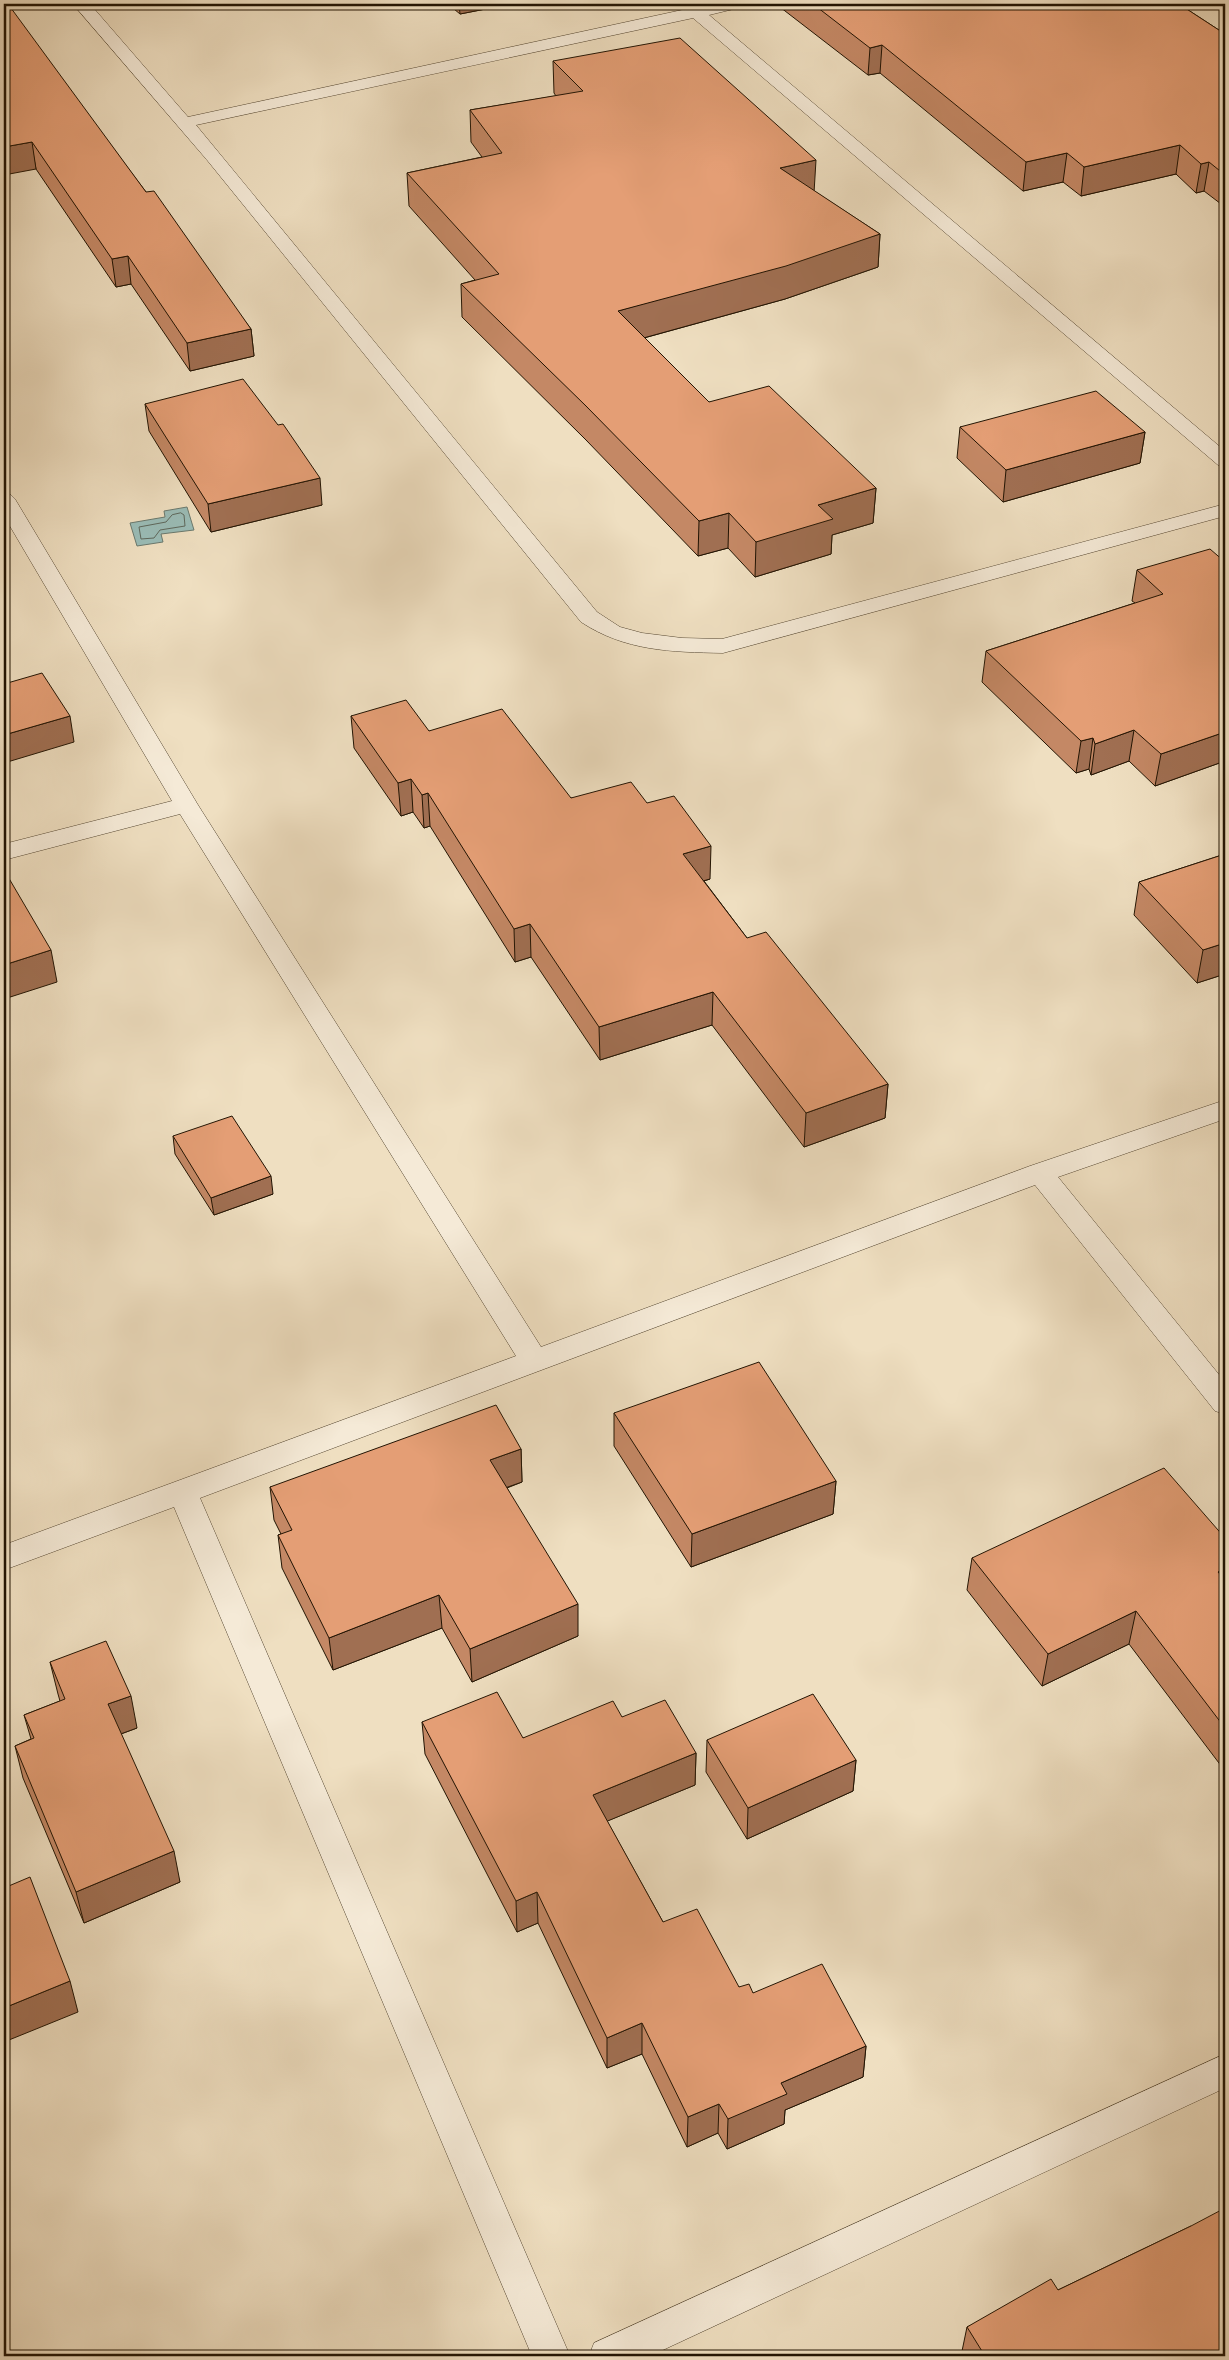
<svg xmlns="http://www.w3.org/2000/svg" width="1229" height="2360" viewBox="0 0 1229 2360" font-family="'IM FELL English',serif">
<rect width="100%" height="100%" fill="#efdfc1"/>
<filter id="stains"><feTurbulence type="fractalNoise" baseFrequency=".004" numOctaves="4"/><feColorMatrix values="0 0 0 0 .2 0 0 0 0 .09 0 0 0 0 .02 0 0 0 .5 -.17"/></filter>
<radialGradient id="worn" r=".72"><stop offset=".6" stop-color="#630" stop-opacity="0"/><stop offset="1" stop-color="#630" stop-opacity=".3"/></radialGradient>
<path fill="#9abcb6" stroke="#6a796e" d="M187,507l7,23 -33,4 2,8 -26,4 -7,-23 35,-6 -1,-6z"/>
<g fill="none" stroke-linecap="round" stroke-linejoin="round">
<path stroke="#5e685c" stroke-width="1" d="M181,513l3,2 1,11 -25,4 -6,8 -13,1 -2,-12 27,-5 6,-7z"/>
<g stroke="#554732" stroke-width="1">
<path id="minor" d="M4,4h19l-2,3 -17,4z
M73,4h17l98,113 508,-110 18,-3h30l-2,3 -33,8 516,436v16l-7,-2 -525,-447 -497,107 401,487 23,15 22,6 40,5 40,1 503,-135v12l-502,137c-52,-1 -98,-2 -142,-31l-374,-462z
M4,493l7,2 4,4 183,306 343,542 489,-181 195,-66v19l-167,58 167,205v32l-10,-3 -180,-226 -835,313 370,858h-38l-358,-849 -170,63v-25l512,-189 -336,-542 -176,46v-16l168,-43 -168,-285z
M1225,2054v34l-575,268h-61l5,-13z"/>
</g>
<use href="#minor" fill="#f5ead7" fill-rule="evenodd"/>
</g>
<path fill="#c48865" stroke="#221403" d="M4,4l142,188 105,137 3,27 -64,15 -59,-87 -15,3 -80,-118z
M448,4h63l-51,10z
M776,4h403l46,30v173l-21,-16 -8,2 -20,-19 -95,22 -18,-14 -40,9 -143,-118 -12,2z
M553,61l261,130 66,43 -2,33 -93,32 -141,39 65,64 167,86 -3,35 -41,12 -1,19 -76,23 -27,-29 -30,8 -112,-116 -124,-123 -1,-33 14,-4 -66,-74 -2,-33 75,-16 -11,-15 -1,-32 86,-14 -2,-3z
M145,404l133,21 44,80 -111,27 -62,-101z
M960,427l185,5 -5,31 -137,39 -46,-44z
M1225,562v199l-70,25 -26,-25 -38,14 -2,-6 -13,4 -94,-91 4,-31 149,-48 -3,-2 5,-31z
M351,716l78,15 142,67 76,5 63,76 -6,2 43,57 141,146 -3,34 -81,29 -92,-122 -112,35 -69,-103 -16,5 -85,-136 -6,2 -11,-16 -12,4 -47,-68z
M1225,854v120l-28,9 -63,-68 5,-33z
M173,1136l100,58 -59,21 -39,-61z
M614,1413l222,68 -3,33 -142,53 -77,-121z
M521,1449l1,33 -15,6 71,148 -106,46 -30,-54 -109,42 -51,-102 -4,-33 3,-1 -7,-14 -4,-33z
M1225,1538v233l-96,-127 -87,42 -75,-96 5,-32z
M50,1662l87,66 -16,6 59,148 -96,41 -61,-145 -8,-32 16,-7 -7,-24 36,-14 -2,-7z
M622,1717l74,36 -1,32 -88,36 56,101 76,65 14,6 113,53 -3,31 -78,33 -1,14 -57,25 -9,-16 -31,14 -45,-93 -35,14 -69,-145 -21,9 -92,-178 -3,-32 101,16z
M707,1740l149,20 -3,31 -106,48 -41,-67z
M1191,2226l34,130h-264l6,-29 91,-37z"/>
<path fill="#a06f52" stroke="#221403" d="M459,4h52l-51,10z
M882,45l-2,28 -12,2 2,-27z
M32,142l4,27 -32,6v-28z
M1180,145l-4,29 -95,22 3,-29z
M1067,153l-4,29 -40,9 3,-29z
M816,160l-2,33 -34,-25z
M1209,162l-5,29 -8,2 5,-29z
M880,234l-2,33 -93,32 -167,46v-34z
M128,256l3,28 -15,3 -4,-28z
M251,329l3,27 -64,15 -3,-28z
M1145,432l-5,31 -137,39 3,-32z
M320,478l2,27 -111,27 -3,-28z
M876,488l-3,35 -41,12 -1,19 -76,23 1,-35 62,-37z
M729,513l-1,35 -30,8 1,-35z
M70,716l4,26 -70,21v-28z
M1134,730l-5,31 -38,14 4,-31z
M1225,732v29l-70,25 6,-32z
M1093,738l-4,31 -13,4 5,-32z
M411,779l2,33 -12,4 -3,-33z
M428,793l2,33 -6,2 -2,-33z
M711,846l-1,33 -28,8 1,-33z
M530,924l1,33 -16,5 -1,-33z
M1225,943v31l-28,9 6,-33z
M51,950l6,32 -53,17v-34z
M713,992l-1,33 -112,35 -1,-33z
M888,1084l-3,34 -81,29 2,-34z
M271,1176l2,18 -59,21 -3,-17z
M521,1449l1,33 -31,11 -1,-33z
M836,1481l-3,33 -142,53 1,-33z
M1225,1568v29l-7,-25z
M439,1595l3,33 -109,42 -4,-32z
M578,1604v32l-106,46 -2,-33z
M1136,1611l-7,33 -87,42 6,-32z
M131,1696l6,32 -22,8 -7,-32z
M696,1753l-1,32 -102,42v-32z
M856,1760l-3,31 -106,48 1,-31z
M174,1851l6,31 -96,41 -8,-31z
M537,1892l1,31 -21,9 -1,-31z
M70,1981l8,31 -74,30v-34z
M642,2023v31l-35,14v-30z
M866,2046l-3,31 -78,33 -1,14 -57,25 1,-30 53,-36z
M719,2104l-1,29 -31,14 1,-30z"/>
<path fill="#e49e75" stroke="#221403" d="M4,4h4l138,188 8,-1 97,138 -64,14 -59,-87 -16,3 -80,-117 -28,5z
M813,4h366l46,30v141l-16,-13 -8,2 -21,-19 -96,22 -17,-14 -41,9 -144,-117 -12,3z
M680,38l136,122 -36,8 100,66 -94,32 -168,45 91,91 60,-16 107,102 -58,17 15,14 -77,23 -27,-29 -30,8 -113,-115 -125,-122 38,-10 -92,-101 95,-20 -32,-43 113,-19 -30,-30z
M243,379l35,46 5,-1 37,54 -112,26 -63,-100z
M1096,391l49,41 -139,38 -46,-43z
M1210,549l15,13v170l-64,22 -27,-24 -39,14 -2,-6 -12,3 -95,-90 177,-57 -26,-24z
M42,673l28,43 -66,19v-51z
M406,700l23,31 73,-22 69,89 60,-16 16,21 27,-7 37,50 -28,8 64,84 19,-6 122,152 -82,29 -93,-121 -114,35 -69,-103 -16,5 -86,-136 -6,2 -11,-16 -13,4 -47,-67z
M1225,854v89l-22,7 -64,-68z
M7,875l44,75 -47,15v-89z
M232,1116l39,60 -60,22 -38,-62z
M759,1362l77,119 -144,53 -78,-121z
M496,1405l25,44 -31,11 88,144 -108,45 -31,-54 -110,43 -51,-103 14,-5 -22,-43z
M1164,1468l61,70v30l-7,4 7,8v148l-89,-117 -88,43 -76,-96z
M106,1641l25,55 -23,8 66,147 -98,41 -61,-146 19,-8 -10,-23 41,-16 -15,-37z
M497,1692l26,46 90,-37 9,16 43,-17 31,53 -103,42 70,127 34,-13 42,78 10,-3 4,9 69,-29 44,82 -85,37 6,11 -59,25 -9,-15 -31,13 -46,-94 -35,15 -70,-146 -21,9 -94,-179z
M813,1694l43,66 -108,48 -41,-68z
M30,1877l40,104 -66,27v-120z
M1225,2208v148h-240l-18,-29 84,-48 7,11 133,-64z"/>
<rect width="1229" height="2360" fill="none" stroke="#efdfc1" stroke-width="20"/>
<rect x="5" y="5" width="1219" height="2350" fill="none" stroke="#221403" stroke-width="2.5"/>
<rect x="10" y="10" width="1209" height="2340" fill="none" stroke="#221403"/>
<rect width="100%" height="100%" filter="url(#stains)"/>
<rect width="100%" height="100%" fill="url(#worn)"/>
</svg>
